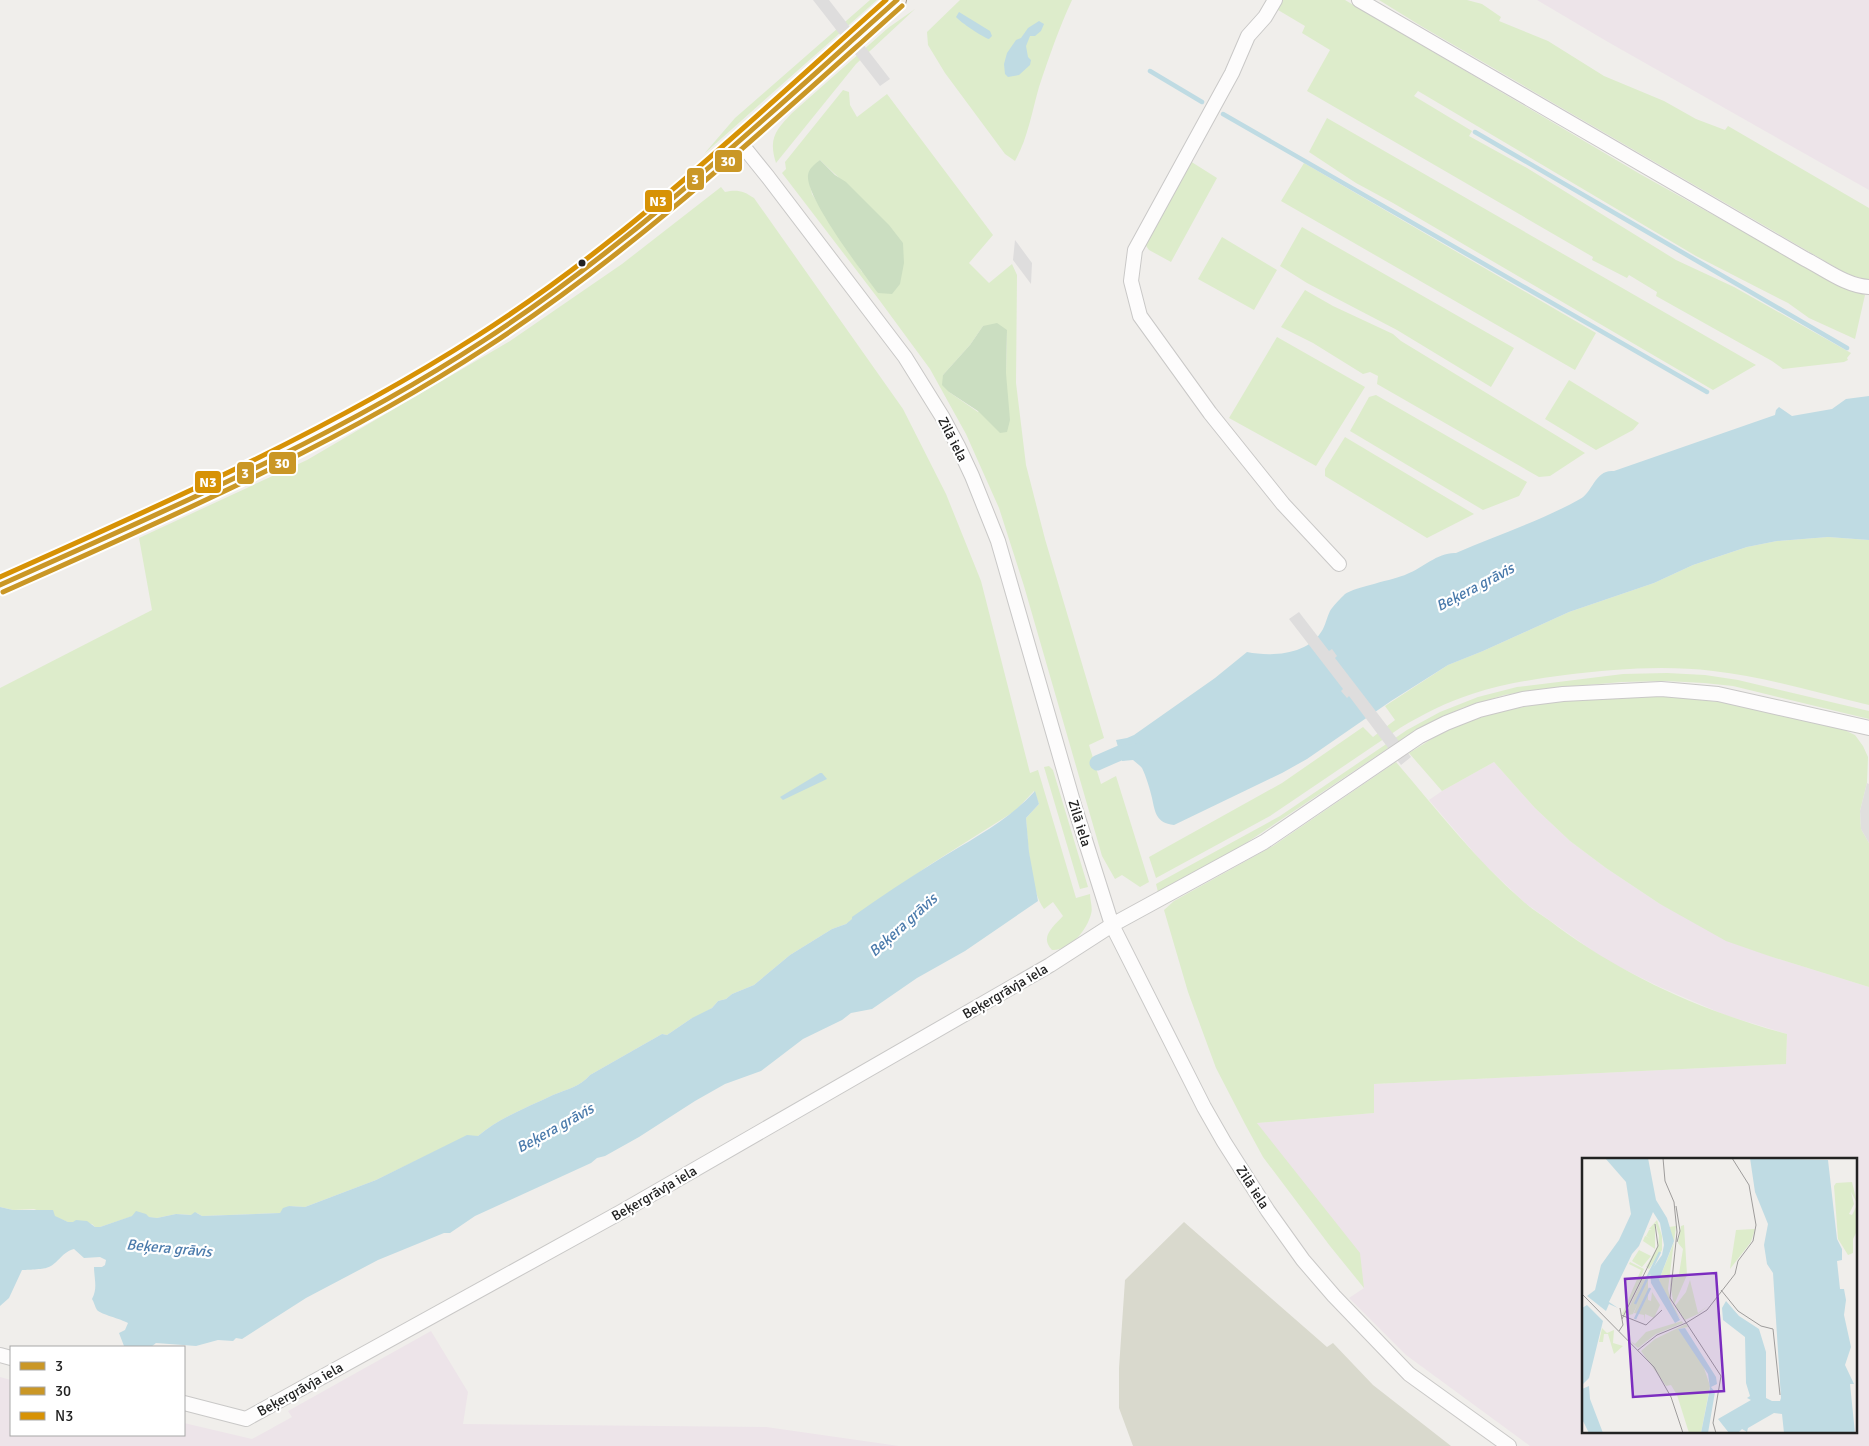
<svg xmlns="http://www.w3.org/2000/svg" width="1869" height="1446" viewBox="0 0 1869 1446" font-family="Signika,sans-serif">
<rect width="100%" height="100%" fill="#f0eeeb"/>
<path fill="#ede4e9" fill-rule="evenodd" d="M1537,0h332v190l-261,-148z
M1494,762l41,46 35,33 36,27 54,36 112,53 97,30v459h-339l-124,-91 -57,-57 15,-10 -107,-165 117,-10 -1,-29 413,-20 1,-30 -62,-19 -65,-28 -53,-26 -82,-58 -43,-41 -53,-62 13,-9zM1583,1160h272v272h-272z
M431,1331l37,61 -5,32 303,3 133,19h-899v-69l11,3v55h173v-12l68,16 40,-22 -4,-6z"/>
<path fill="#d9d9cd" d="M1184,1222l143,125 6,-4 40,42 78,61h-318l-14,-38v-40l6,-88z"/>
<path fill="#ddeccb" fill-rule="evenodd" d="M870,0h7l-173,154 31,-36z
M960,0h112c-13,28 -23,57 -33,87 -7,24 -11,51 -24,74l-10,-7 -60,-81 -17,-28 -1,-13z
M1283,0h62l295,174 161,90 64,31 -10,44 -46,-21 -21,-15 -92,-47 -278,-165 -4,5 58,35 -3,5 58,32 149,92 58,27 117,66 -4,5 1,2 -4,2 -61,7 -11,-8 -116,-65 1,-4 -28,-17 -2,3 -35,-18 1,-3 -286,-166 23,-41 -28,-17 3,-7 -27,-16z
M1379,0h88l15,4 19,13 -2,4 49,20 56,35 60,25 32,18 29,11 3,-4 141,82v72l-20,-5 -428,-249z
M915,9l-59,55 -80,99c-8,-25 0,-33 16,-50l96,-85z
M843,90l6,2 1,13 7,12 30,-23 106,141 -24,28 20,20 23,-19 5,11 -1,108 10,82 19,74 59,199 -15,7 12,39 15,-8 33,106 -9,5 -18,-12 -7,4 -13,-23 -78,-270 -25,-78 -33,-74 -36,-65 -50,-68 -98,-128 4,-4 -1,-7zM820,160c15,15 31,27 45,43l-3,69 -50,-78 -4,-19zM983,326l24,4 -1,43 -28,39 -29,-20 -6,-17 27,-30z
M1327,118l429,247 -43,25 -320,-187 -37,-20 -47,-31z
M1190,161l27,17 -46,84 -22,-12 -5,-7z
M1304,163l292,170 -21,37 -294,-169z
M721,187l4,5c12,-3 19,-1 29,6l149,211 43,85 35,87 49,192 8,-3 38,128 14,-4c0,6 3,14 1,20 -4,16 -21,37 -39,36 -13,-13 2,-24 11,-34l-10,-14 -9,7c-14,-19 -16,-66 -18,-91l13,-14 -5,-13 -19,20 -87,55 -82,58 -14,5 -42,26 -36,30 -22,9 -6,5 -8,2 -6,7 -17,10h-3l-25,17 -5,-1 -72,41c-10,12 -23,14 -37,20 -25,12 -54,23 -75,41h-11l-91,44 -71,27 -16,-1 -9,7 -78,3 -5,-3 -5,2 -16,-1 -19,4 -24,-2 -33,11h-5l-3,-3 -24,-2 -34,-13 -21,1 -13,-3v-519l152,-78 -13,-72 168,-78 203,-119 112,-77z
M1302,227l212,121 -23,39 -94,-57 -90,-47 -27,-17z
M1222,237l55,33 -23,40 -56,-31z
M1305,290l28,16 60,28 8,7 184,112 -35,23 -11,1 -162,-93 1,-8 -8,-4 -7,2 -50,-31 -32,-16z
M1277,337l88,50 -49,79 -87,-48z
M1569,380l70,43 -6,7 -37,20 -51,-31z
M1376,395l151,87 -8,14 -36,14 -133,-79 19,-34z
M1345,437l129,77 -47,24 -102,-62v-7z
M1828,537l41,3v165c-51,-12 -103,-28 -156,-34 -49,-6 -98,-2 -148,4 -31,4 -62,9 -93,19 -25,8 -49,20 -72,34l-130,88 -114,62 -7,-21 133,-74 81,-56 10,10 22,-17 -10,-14 63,-41 35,-14 86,-39 85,-29 39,-18 54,-18 30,-6z
M1667,673l38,2 33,5 131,31v8l-136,-33 -29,-3 -38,-2 -44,1 -81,7 -37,6 -42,13 -54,27 -186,124 -64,33 -2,-8 124,-68 127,-86 33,-18 38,-15 39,-10 106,-13z
M1663,696l75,8 102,24 15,7 8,11 5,11 -1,26 -7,28 1,18 8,14v144l-97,-30 -46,-16 -66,-37 -54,-36 -36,-27 -35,-33 -41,-46 -52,29 -33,-38c9,-5 17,-11 26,-16 68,-38 152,-38 228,-41z
M1396,762c41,48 80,98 128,140 10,9 23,16 34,25 68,50 147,85 229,107l-1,30 -412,20v29l-117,10 103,130 4,35 -34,-42 -67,-89 -18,-33 -29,-56 -28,-76 -24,-82 10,-9 99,-55z
M1049,766l4,4 35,117 -8,2 -36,-122z"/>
<path fill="#cbdec1" d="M820,160l15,15 11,7 43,43 14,18 1,20 -4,21 -8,10 -14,-1c-15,-20 -73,-96 -70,-118 1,-7 7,-11 12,-15z
M997,323l10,7 -1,43 4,47 -3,12 -7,1 -22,-22 -29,-19 -7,-7 1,-10 27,-30 13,-19z"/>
<path fill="#e0dfde" d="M1867,783l2,1v59l-8,-14 -1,-18z"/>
<path fill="#bfdbe3" d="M959,12l31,19 2,5 -3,3c-5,-1 -29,-17 -33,-22z
M1039,21l5,3 -3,7 -6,5h-5l-4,10 2,11 3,3 -1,5 -11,10 -11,2 -3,-3 -1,-10 3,-11 9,-13 5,-2 7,-10z
M1869,396v144l-41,-3 -51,4 -30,6 -54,18 -39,18 -85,29 -86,39 -35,14 -57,36 -84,58 -25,14 -108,52c-18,-2 -19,-13 -22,-27 -2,-9 -6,-22 -10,-30 -2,-3 -6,-5 -9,-8l-11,1 -6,-21 11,-2 7,-3 81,-57 32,-26c25,5 62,3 76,-23 3,-6 4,-12 7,-18 3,-5 10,-12 15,-17 10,-7 49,-14 62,-20 16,-6 31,-22 49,-21 40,-18 85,-32 124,-54 13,-7 15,-30 34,-28l161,-56 1,-5 3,-3 13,9 40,-7 14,-10z
M820,773h2l5,6 -44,21 -3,-3z
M1035,791l4,13 -13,14 3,34 9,49 -73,50 -48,27 -45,31 -21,4 -9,7 -39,19 -42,32 -36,13 -30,17 -56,36 -34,19 -8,2 -6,5 -116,53 -25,17h-6l-66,27 -72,38 -64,41 -6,-1 -3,3 -15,-1 -22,6 -40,-3 -5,4 -27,-1 -5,-13 6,-3 3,-7c-7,-4 -28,-9 -31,-13 -2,-3 -3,-8 -5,-11 6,-11 2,-21 2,-32h8l3,-2 1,-5 -6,-3 -16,1 -10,-9c-14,4 -16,16 -28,19 -2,1 -20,2 -24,2l-13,28 -9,8v-99l13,3h40l2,6 13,6h5l3,-2 11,1 8,6h5l32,-11 4,-5 10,3 3,3 8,1 19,-4 15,1 4,-3 7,4 78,-3 3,-5 6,-2 16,1 71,-27 91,-45 11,1c21,-18 50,-29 75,-41 14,-6 27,-8 37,-20l72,-41 5,1 25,-17 20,-10 6,-7 8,-2 6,-5 22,-9 36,-30 42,-26 14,-5 6,-5v-2c28,-20 57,-39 86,-57 34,-21 71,-40 97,-69z"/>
<path fill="#dedddd" d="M813,0h16l61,79 -10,7z
M1015,240l17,23 -1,21 -18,-24z
M1299,612l30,39 3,-2 5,7 -2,2 76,99 -10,8 -52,-69 -2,2 -6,-7 2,-2 -54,-70z"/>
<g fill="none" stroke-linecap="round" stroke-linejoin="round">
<path stroke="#bfdbe3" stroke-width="4.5" d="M1150,71l52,31
M1223,114l484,278
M1475,132l372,216"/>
<path stroke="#bfdbe3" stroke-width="15" d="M1097,763l23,-10 19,-2"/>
<g stroke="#c9c8c7" stroke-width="16">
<path id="minor" d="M1275,0l-10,17 -17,19 -16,37 -97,177 -4,31 9,35 70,97 73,91 56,60
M1359,0l446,259c20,10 41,27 64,28
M739,141l29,36 137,180 38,61 15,28 14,30 26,65 76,264 38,120 92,182 20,35 44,69 35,49 31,36 75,78 100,72
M0,1355l11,3
M184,1403l62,16 375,-207 429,-247 62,-40 152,-83 156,-106 26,-13 33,-13 44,-11 40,-5 98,-5 57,5 151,34"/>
</g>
<g stroke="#a79c86" stroke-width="20">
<path id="major" d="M0,585c164,-74 332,-145 483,-244 149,-97 282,-224 414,-341"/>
</g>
<use href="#minor" stroke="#fdfcfc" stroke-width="14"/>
<use href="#major" stroke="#f3ede7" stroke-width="18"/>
<g stroke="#fff" stroke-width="9">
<path id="bus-1" d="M0,585c164,-74 332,-145 483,-244 150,-98 281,-222 414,-341"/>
</g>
<g stroke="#fff" stroke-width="9">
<path id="bus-2" d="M3,592c165,-74 333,-146 484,-245 150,-98 282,-222 415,-341"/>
</g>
<g stroke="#fff" stroke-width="9">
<path id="bus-3" d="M0,577c163,-73 327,-145 477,-241 149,-95 278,-219 409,-336"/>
</g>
<use href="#bus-1" stroke="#ca9726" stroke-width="5"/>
<use href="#bus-2" stroke="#ca9726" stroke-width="5"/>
<use href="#bus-3" stroke="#d79205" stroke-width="5"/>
</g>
<circle fill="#222" stroke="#fff" stroke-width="2" cx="582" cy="263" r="4.5"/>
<g text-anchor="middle" stroke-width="4.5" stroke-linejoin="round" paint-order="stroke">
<g font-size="14" fill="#222" stroke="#fff">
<text transform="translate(953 439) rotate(63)" y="5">Zilā iela</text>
<text transform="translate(1080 823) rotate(73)" y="5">Zilā iela</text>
<text transform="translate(1005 991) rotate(-30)" y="5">Beķergrāvja iela</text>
<text transform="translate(1253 1187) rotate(57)" y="5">Zilā iela</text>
<text transform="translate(654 1193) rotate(-30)" y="5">Beķergrāvja iela</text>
<text transform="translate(300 1389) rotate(-29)" y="5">Beķergrāvja iela</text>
</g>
<g font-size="15" font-style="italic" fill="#4a7aab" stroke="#fff">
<text transform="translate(1475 587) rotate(-28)" y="5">Beķera grāvis</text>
<text transform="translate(903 925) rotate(-42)" y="5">Beķera grāvis</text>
<text transform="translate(555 1128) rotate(-29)" y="5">Beķera grāvis</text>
<text transform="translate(169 1248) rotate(5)" y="5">Beķera grāvis</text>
</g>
</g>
<g transform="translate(1582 1158)">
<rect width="275" height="275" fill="#f0eeeb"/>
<path d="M270,24l5,21 -6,-11 3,12 -5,10 3,1 5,-10v26l-4,8v14l-5,2 -10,-16 -4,-53 2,-3zM75,62l5,16v14l-13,19 -3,-2 12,-21 1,-10 -4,-14v27l-12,-8 2,-5 5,2 -4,-2 3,-6h3l-3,-1zM102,67l3,50 -13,30 -4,-20 1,-8 8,-3 4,-25 -5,-6 3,-17zM94,68l-8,63 3,13 12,21 -27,11 -18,14 -9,-8 6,4 11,-12 36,-11 -14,-18 -9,-23 15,-38 -5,-15zM173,71l-4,13 -21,27 6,-39zM57,92l12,6 -9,11 -10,-6zM48,104l14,7 -3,8 7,2v21l3,1 1,-9 8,13 -6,13 -9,-4v7l-1,-6 -10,-2 4,-10 -5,11 -8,2 17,-36 -18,35 -2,-1 19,-44 -12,-6zM108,122l8,33 10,-7 -10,8 -13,6 -10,-14 11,-14zM104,166l2,3 -10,2 24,33 8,24 -9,47h-12l-12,-38 -6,-10 -5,1 -25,-35 14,-12zM20,170l5,5 7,-3 -1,13 10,3 -9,8 -6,-20h-4l-1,8h-4z" fill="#ddeccb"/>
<path d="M23,0h43l8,42 11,18 7,23 -15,39 21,40 -5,3 -24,-40 -1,-11 12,-17 2,-10 -4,-22 -7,-11 -14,34 -7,8 -23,48 9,6 -9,-4 -3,7 -19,-15 8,-6 6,-25 18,-25 12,-26 -5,-32zM168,0l78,2 9,79 5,10v11l-5,1 3,28h4l2,11 -2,15 7,32 -6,18 9,19h-4l5,49h-71l-2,-19 -8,-1 -26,15 -1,4 -5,-3 -4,4h-9l-11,-14 33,-19 -4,-2 3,-2 -4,-13 -1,-46 -22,-17 -1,-12 4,-7 13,15 20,13 7,23v46l6,3h8l1,-3 -8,-125 -6,-9 -3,-19 4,-21 -13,-32zM5,147l16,16 -14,57 -7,7v-77zM103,170l31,49 1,7 -6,3 4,5 -7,41h-7l9,-45 -2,-14 -30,-45zM7,228l1,13 13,34h-14l-7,-14v-30z" fill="#bfdbe3"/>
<path fill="none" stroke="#bfdbe3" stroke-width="2.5" d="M65,120l13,-26M53,146l12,-25M53,161l15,-31"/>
<path fill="none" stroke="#9e9c9b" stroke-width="1" d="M81,0l2,23 9,21 3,30 -7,66 51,78 -8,47 3,10M94,48l4,25 -3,11M139,132l17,21 23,15 12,3 7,66M0,136l72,73 17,30 12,36M39,157l25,10 16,-15M40,161l36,-73 -3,-22M37,173l4,-6 -3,-17M56,192l19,-15 29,-12 21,-13 28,-36 3,-13 15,-20 3,-16 -7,-40 -17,-27"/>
<path fill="#7b2cbf" fill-opacity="0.15" stroke="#7b2cbf" stroke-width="2.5" d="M134,115l8,118 -91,6 -8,-118z"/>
<rect width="275" height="275" fill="none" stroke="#222" stroke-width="2.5"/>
</g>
<g stroke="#fff" stroke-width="2">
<rect x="714" y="149" width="29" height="24" rx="5" fill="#ca9726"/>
<rect x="686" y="167" width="19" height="24" rx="5" fill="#ca9726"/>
<rect x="644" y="189" width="29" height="24" rx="5" fill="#d79205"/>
<rect x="268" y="451" width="29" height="24" rx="5" fill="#ca9726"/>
<rect x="236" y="461" width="19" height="24" rx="5" fill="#ca9726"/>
<rect x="194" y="470" width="28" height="24" rx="5" fill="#d79205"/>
</g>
<g font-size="14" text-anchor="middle" font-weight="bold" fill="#fff">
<text x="728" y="166">30</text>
<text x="695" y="184">3</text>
<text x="658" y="206">N3</text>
<text x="282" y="468">30</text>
<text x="245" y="478">3</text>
<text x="208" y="487">N3</text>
</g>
<rect x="10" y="1346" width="175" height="90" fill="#ffffff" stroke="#a7a7a7"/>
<rect x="20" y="1362" width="25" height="8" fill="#ca9726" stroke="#a7a7a7"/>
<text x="55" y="1371" font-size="15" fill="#222222">3</text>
<rect x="20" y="1387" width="25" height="8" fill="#ca9726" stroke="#a7a7a7"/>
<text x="55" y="1396" font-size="15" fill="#222222">30</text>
<rect x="20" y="1412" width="25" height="8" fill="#d79205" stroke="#a7a7a7"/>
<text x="55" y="1421" font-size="15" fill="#222222">N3</text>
</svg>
